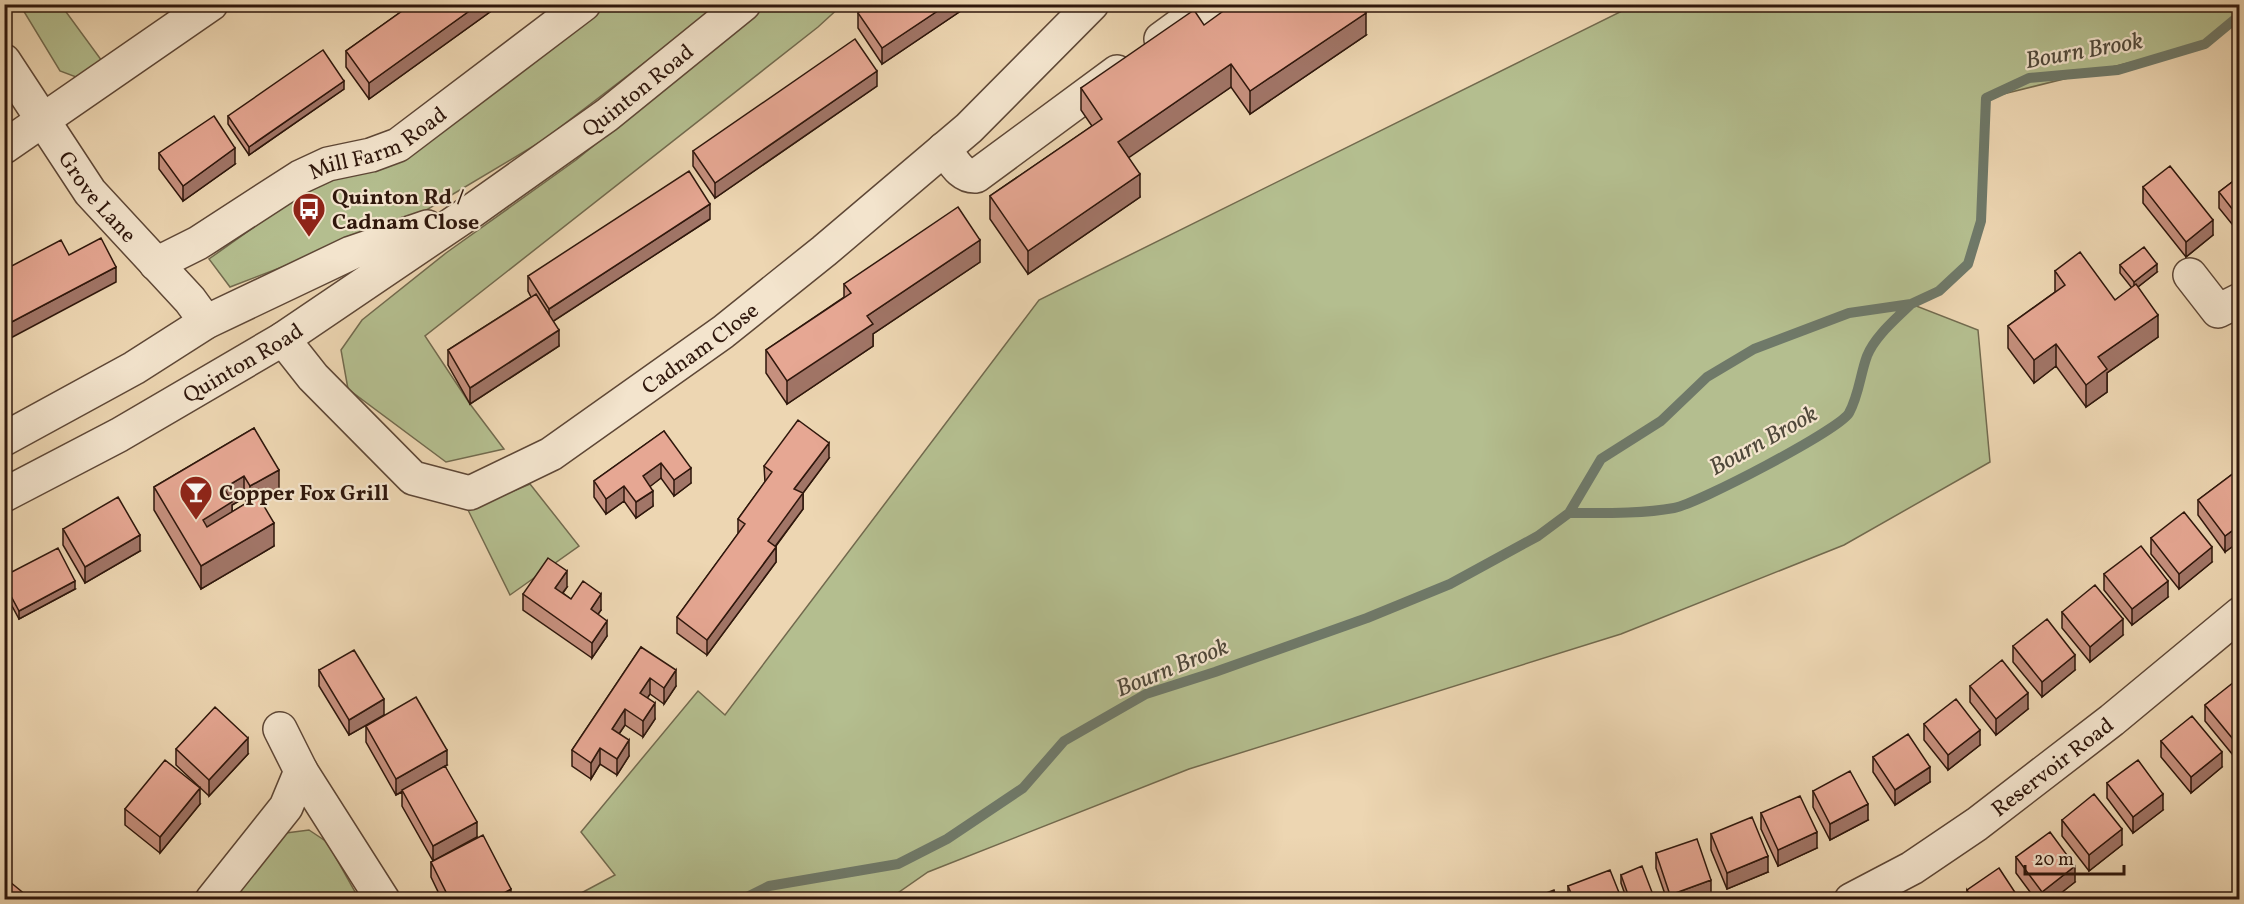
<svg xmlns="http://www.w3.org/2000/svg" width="2244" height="904" viewBox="0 0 2244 904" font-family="Vollkorn,serif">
<rect width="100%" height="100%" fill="#edd6b2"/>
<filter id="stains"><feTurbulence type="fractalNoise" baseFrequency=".00333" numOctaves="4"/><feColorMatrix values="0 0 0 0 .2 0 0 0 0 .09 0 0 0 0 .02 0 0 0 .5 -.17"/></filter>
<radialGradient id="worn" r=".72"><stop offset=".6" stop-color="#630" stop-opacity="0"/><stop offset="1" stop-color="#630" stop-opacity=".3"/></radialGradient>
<path fill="#b4be8f" stroke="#726a4e" stroke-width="1.5" d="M20,5h41l41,56 -26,16 -16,-6z
M597,5h123l-178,136 -124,74 -188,72 -21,-28 108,-77z
M767,5h75l-24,22 -393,309 45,68 34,45 -58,13 -98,-73 -7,-39 21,-30 84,-67 130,-93z
M1634,5l605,-1 1,11 -35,29 -218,54 -6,123 -13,43 -29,27 -28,13 67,26 12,132 -146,83 -223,89 -432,135 -261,103 -39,27h-319l45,-24 -34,-43 117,-141 27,24 314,-415z
M530,484l49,62 -69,49 -42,-85z
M309,830l18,12 32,57 -127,1 54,-67z"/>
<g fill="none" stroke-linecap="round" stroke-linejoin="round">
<path stroke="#6f7969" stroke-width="10" d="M1569,513c32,0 73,1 105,-5 23,-4 165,-78 175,-95 10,-18 11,-38 18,-57 8,-20 29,-37 44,-52
M741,900l28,-14 129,-22 49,-25 76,-51 41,-47 82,-47 69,-22 152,-54 83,-34 88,-48 31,-23 32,-54 60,-38 46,-44 47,-28 95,-36 62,-9 28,-13 29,-27 13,-43 5,-123 43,-20 89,-8 87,-26 35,-29"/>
<g stroke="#5e4736" stroke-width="36">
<g id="minor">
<path d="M1161,39l48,-35"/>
<path id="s1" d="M4,61l86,131 100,108 16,22"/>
<path d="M4,147l207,-143"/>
<path d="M944,149c9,11 16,28 32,27l141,-104"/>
<path id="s2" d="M156,264l42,-21 102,-66 28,-13 43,-9 27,-10 186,-141"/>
<path d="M2190,275l28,36 22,-11"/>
<path id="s3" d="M283,339l30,38 100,101 57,15 81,-39 172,-122 101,-81 145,-123 123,-124"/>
<path d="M4,439l130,-71 72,-46 145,-69 76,-26"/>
<path id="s4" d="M4,495l115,-60 164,-96 186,-126 138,-98 137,-111"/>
<path d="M301,771l82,129"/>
<path d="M212,900l74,-93 15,-36 -21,-42"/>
<path id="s5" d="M1851,900l61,-32 65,-44 135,-104 128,-106"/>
</g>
</g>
<use href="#minor" stroke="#f3e4cd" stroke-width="33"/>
</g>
<path fill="#c6907e" stroke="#2f170c" stroke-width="1.5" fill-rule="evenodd" d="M412,4h89l-132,95 -23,-32v-16z
M870,4h101l-89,60 -24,-36v-15z
M1204,25l162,10 -116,79 -19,-27 -103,70 12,40 -112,77 -38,-55v-23l102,-70 -11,-16v-22z
M877,86l-162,112 -22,-32v-15z
M344,89l-95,66 -21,-31v-8z
M159,153l76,11 -52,37 -24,-32z
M2240,176v58l-21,-26v-16z
M2143,187l70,48 -27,22 -43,-54z
M710,219l-157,102 6,25 -89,58 -22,-39v-15l83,-53 -3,-6v-15z
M980,262l-107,72v12l-86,58 -21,-31v-23l78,-53v-13z
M2120,265l37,7 -19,15 20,50 -51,36v19l-21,15 -30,-41 -22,17 -26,-35v-22l47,-34v-21l60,29 17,-12 -12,-15z
M254,428l25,64 -18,10 13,44 -73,43 -47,-79v-23zM244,498l3,5 -15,9v-7z
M664,431l27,52 -17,13 -13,-18 -11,8 3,20 -17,12 -12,-17 -18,13 -12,-17v-16z
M829,458l-26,35v16l-27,37v16l-69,93 -30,-22v-16l61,-83v-15l27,-37 -1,-16z
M2234,473l-9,79 -27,-37v-15z
M63,529l77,22 -55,32 -22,-38z
M2151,538l61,24 -33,27 -28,-35z
M2104,574l64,23 -36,28 -28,-35z
M4,576l71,13 -56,30 -15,-28z
M567,587l-4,6 8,6 30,11 -3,4 9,22 -15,22 -69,-48v-16z
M2062,612l61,23 -33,27 -28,-34z
M2013,646l62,24 -33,27 -29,-35z
M641,647l35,39 -12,18 -14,-10 -3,4 8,21 -12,18 -18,-12 -6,9 10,22 -12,19 -17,-11 -9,15 -19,-13v-16z
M319,670l65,45 -35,20 -30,-49z
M2240,679v79l-3,2 -32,-39v-16z
M1970,686l58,23 -32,26 -26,-33z
M1924,724l56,21 -32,25 -24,-30z
M366,726l81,39 -2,1 32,71 -19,11 53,52h-69l-11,-23v-15l2,-1 -31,-55v-14l-6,3 -30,-53z
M2161,741l61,26 -31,26 -30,-36z
M176,749l72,5 -39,42 -33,-31z
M1873,757l57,25 -35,23 -22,-33z
M2107,783l56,27 -30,23 -26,-35z
M1813,791l55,29 -38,20 -17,-33z
M200,804l-40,49 -35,-28v-16z
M1761,813l56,35 -39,18 -17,-37z
M2062,820l60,25 -33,26 -27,-35z
M1711,834l57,38 -41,17 -16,-39z
M1656,853l55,42 -11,5h-33l-11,-32z
M2016,857l59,25 -23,18h-16l-20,-27z
M1621,875l34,25h-28l-6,-17z
M1568,886l54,14h-54z
M1967,890l6,10h-6z"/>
<path fill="#a17567" stroke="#2f170c" stroke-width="1.5" d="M479,4h22l-132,95v-16z
M948,4h23l-89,60v-16z
M1366,13v22l-116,79v-23z
M1231,64v23l-113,78v-23z
M877,71v15l-162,112v-15z
M344,81v8l-95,66v-8z
M235,148v16l-52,37v-15z
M1140,174v23l-112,77v-23z
M710,204v15l-161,105v-15z
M2213,220v15l-27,22v-15z
M980,240v22l-107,72v12l-86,58v-23l80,-65z
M2157,264v8l-23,18v-8z
M116,267v15l-111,59v5l-1,1v-21z
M2158,315v22l-51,36v19l-21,15v-22l12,-28z
M559,330v16l-89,58v-16z
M2056,344v22l-22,17v-23z
M829,443v15l-26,35v16l-35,47v-15l26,-52z
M661,463v15l-18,14v-16z
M691,468v15l-17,13v-16z
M279,470v22l-29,17v-23z
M244,476v22l-12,7v19l-29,18v-22l21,-32z
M624,486v15l-18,13v-15z
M653,491v15l-17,12v-16z
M274,523v23l-73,43v-23z
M2240,525v16l-15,11v-16z
M140,535v16l-55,32v-16z
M776,547v15l-69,93v-15z
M2212,547v15l-33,27v-15z
M567,571v16l-12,16v-15z
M75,581v8l-56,30v-8z
M2168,581v16l-36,28v-16z
M601,594v16l-10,14v-15z
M10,609v16l-6,2v-15z
M2123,619v16l-33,27v-15z
M607,621v15l-15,22v-15z
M2075,655v15l-33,27v-15z
M676,670v16l-12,18v-16z
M650,678v16l-10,15v-16z
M2028,693v16l-32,26v-16z
M384,699v16l-35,20v-15z
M655,703v16l-12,18v-16z
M625,709v16l-13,19v-15z
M1980,730v15l-32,25v-15z
M248,738v16l-39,42v-16z
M629,740v16l-12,19v-16z
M2240,742v16l-3,2v-16z
M600,748v16l-9,15v-16z
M447,750v15l-51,30v-16z
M2222,752v15l-31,26v-16z
M1930,767v15l-35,23v-15z
M200,788v16l-40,49v-16z
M2163,794v16l-30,23v-16z
M1868,804v16l-38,20v-16z
M477,822v15l-44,24v-15z
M2122,829v16l-33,26v-16z
M1817,832v16l-39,18v-16z
M1768,856v16l-41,17v-16z
M2075,866v16l-23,18h-10v-8z
M1711,880v15l-11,5h-30v-5z
M511,889v11h-20z"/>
<path fill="#e6a793" stroke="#2f170c" stroke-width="1.5" d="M412,4h67l-110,79 -23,-32z
M870,4h78l-66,44 -24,-35z
M1233,4h127l6,9 -116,78 -19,-27 -113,78 22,32 -112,77 -38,-55 112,-77 -21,-31 113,-78 10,15z
M855,39l22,32 -162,112 -22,-32z
M323,50l21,31 -95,66 -21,-31z
M214,116l21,32 -52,38 -24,-33z
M2170,166l43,54 -27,22 -43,-55z
M689,171l21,33 -161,105 -21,-33z
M2240,176v43l-21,-27z
M958,207l22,33 -113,76 6,8 -86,57 -21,-31 85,-57 -7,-9z
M101,238l15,29 -112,59v-56l57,-30 8,15z
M2144,247l13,17 -23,18 -14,-17z
M2080,252l35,48 21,-16 22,31 -60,42 9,12 -21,16 -30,-41 -22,16 -26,-34 57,-41 -10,-14z
M536,294l23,36 -89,58 -22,-38z
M798,420l31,23 -35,46 9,4 -35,48 8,6 -69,93 -30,-23 68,-93 -7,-5 34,-47 -8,-6z
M254,428l25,42 -29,16 -6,-10 -20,12 8,14 -29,18 4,7 51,-31 16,27 -73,43 -47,-79z
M664,431l27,37 -17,12 -13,-17 -18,13 10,15 -17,11 -12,-16 -18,13 -12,-18z
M2234,473l6,7v45l-15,11 -27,-36z
M118,497l22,38 -55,32 -22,-38z
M2184,512l28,35 -33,27 -28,-36z
M2141,546l27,35 -36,28 -28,-35z
M58,548l17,33 -56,30 -15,-28v-7z
M548,558l19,13 -12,17 16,11 12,-18 18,13 -10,15 16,12 -15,22 -69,-49z
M2095,585l28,34 -33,28 -28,-35z
M4,597l6,12 -6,3z
M2047,619l28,36 -33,27 -29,-36z
M641,647l35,23 -12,18 -14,-10 -10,15 15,10 -12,18 -18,-12 -13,20 17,11 -12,19 -17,-11 -9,15 -19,-13z
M354,650l30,49 -35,21 -30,-50z
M2002,660l26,33 -32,26 -26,-33z
M2239,678l1,64 -3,2 -32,-39z
M416,697l31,53 -51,29 -30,-53z
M1956,699l24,31 -32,25 -24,-31z
M215,707l33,31 -39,42 -33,-31z
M2192,716l30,36 -31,25 -30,-36z
M1908,734l22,33 -35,23 -22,-33z
M165,760l35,28 -40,49 -35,-28z
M2138,760l25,34 -30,23 -26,-34z
M445,766l32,56 -44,24 -31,-56z
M1850,771l18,33 -38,20 -17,-33z
M2094,794l28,35 -33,26 -27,-35z
M1800,796l17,36 -39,18 -17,-37z
M1752,817l16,39 -41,17 -16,-39z
M2050,832l25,34 -33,26 -26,-35z
M483,835l28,54 -20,11h-41l-19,-38z
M1697,839l14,41 -41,15 -14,-42z
M1642,866l13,34h-25l-9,-25z
M1999,868l21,32h-47l-6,-10z
M1610,870l12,30h-48l-6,-14z
M4,877l28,23h-28z
M1554,890l3,10h-29z"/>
<defs>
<g id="bus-pin" transform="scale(1.725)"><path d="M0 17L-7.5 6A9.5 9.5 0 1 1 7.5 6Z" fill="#8f2418" stroke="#f3e4cd"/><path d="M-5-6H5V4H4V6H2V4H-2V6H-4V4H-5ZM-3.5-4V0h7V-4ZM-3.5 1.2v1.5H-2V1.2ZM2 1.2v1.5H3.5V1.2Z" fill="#fff"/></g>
<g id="bar-pin" transform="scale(1.725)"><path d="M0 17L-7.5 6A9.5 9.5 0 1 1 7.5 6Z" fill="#8f2418" stroke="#f3e4cd"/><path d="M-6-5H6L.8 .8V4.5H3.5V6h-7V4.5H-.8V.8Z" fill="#fff"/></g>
</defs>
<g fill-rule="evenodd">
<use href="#bus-pin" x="309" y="209"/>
<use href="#bar-pin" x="196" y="492"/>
</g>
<g text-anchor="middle" stroke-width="4.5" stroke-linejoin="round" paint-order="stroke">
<g font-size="22" fill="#2f170c" stroke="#f3e4cd">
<text dy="8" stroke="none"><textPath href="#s4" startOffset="753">Quinton Road</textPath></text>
<text dy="8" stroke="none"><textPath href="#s2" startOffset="254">Mill Farm Road</textPath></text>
<text dy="8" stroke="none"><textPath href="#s1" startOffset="165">Grove Lane</textPath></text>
<text dy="8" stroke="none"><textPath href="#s3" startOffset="522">Cadnam Close</textPath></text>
<text dy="8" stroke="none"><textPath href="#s4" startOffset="273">Quinton Road</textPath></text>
<text dy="8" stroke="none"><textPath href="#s5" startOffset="242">Reservoir Road</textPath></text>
</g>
<g font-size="22" font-weight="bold" fill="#2f170c" stroke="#f3e4cd" text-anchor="start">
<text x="332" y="204">Quinton Rd /<tspan x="332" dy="25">Cadnam Close</tspan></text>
<text x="219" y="500">Copper Fox Grill</text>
</g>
<g font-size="24" font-style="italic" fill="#4f483a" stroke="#f3e4cd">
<text transform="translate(2084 50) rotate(-10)" y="8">Bourn Brook</text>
<text transform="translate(1763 440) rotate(-29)" y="8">Bourn Brook</text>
<text transform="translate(1172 667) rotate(-22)" y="8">Bourn Brook</text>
</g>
</g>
<rect width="2244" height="904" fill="none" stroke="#edd6b2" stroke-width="24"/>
<rect x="6" y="6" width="2232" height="892" fill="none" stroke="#2f170c" stroke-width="3"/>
<rect x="12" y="12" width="2220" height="880" fill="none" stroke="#2f170c" stroke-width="1.5"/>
<path d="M2025 865v9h99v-9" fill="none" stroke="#2f170c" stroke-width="3"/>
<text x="2034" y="865" font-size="18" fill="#2f170c" stroke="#f3e4cd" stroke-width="4.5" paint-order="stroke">20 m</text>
<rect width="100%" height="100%" filter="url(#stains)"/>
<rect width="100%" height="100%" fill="url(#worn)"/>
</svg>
